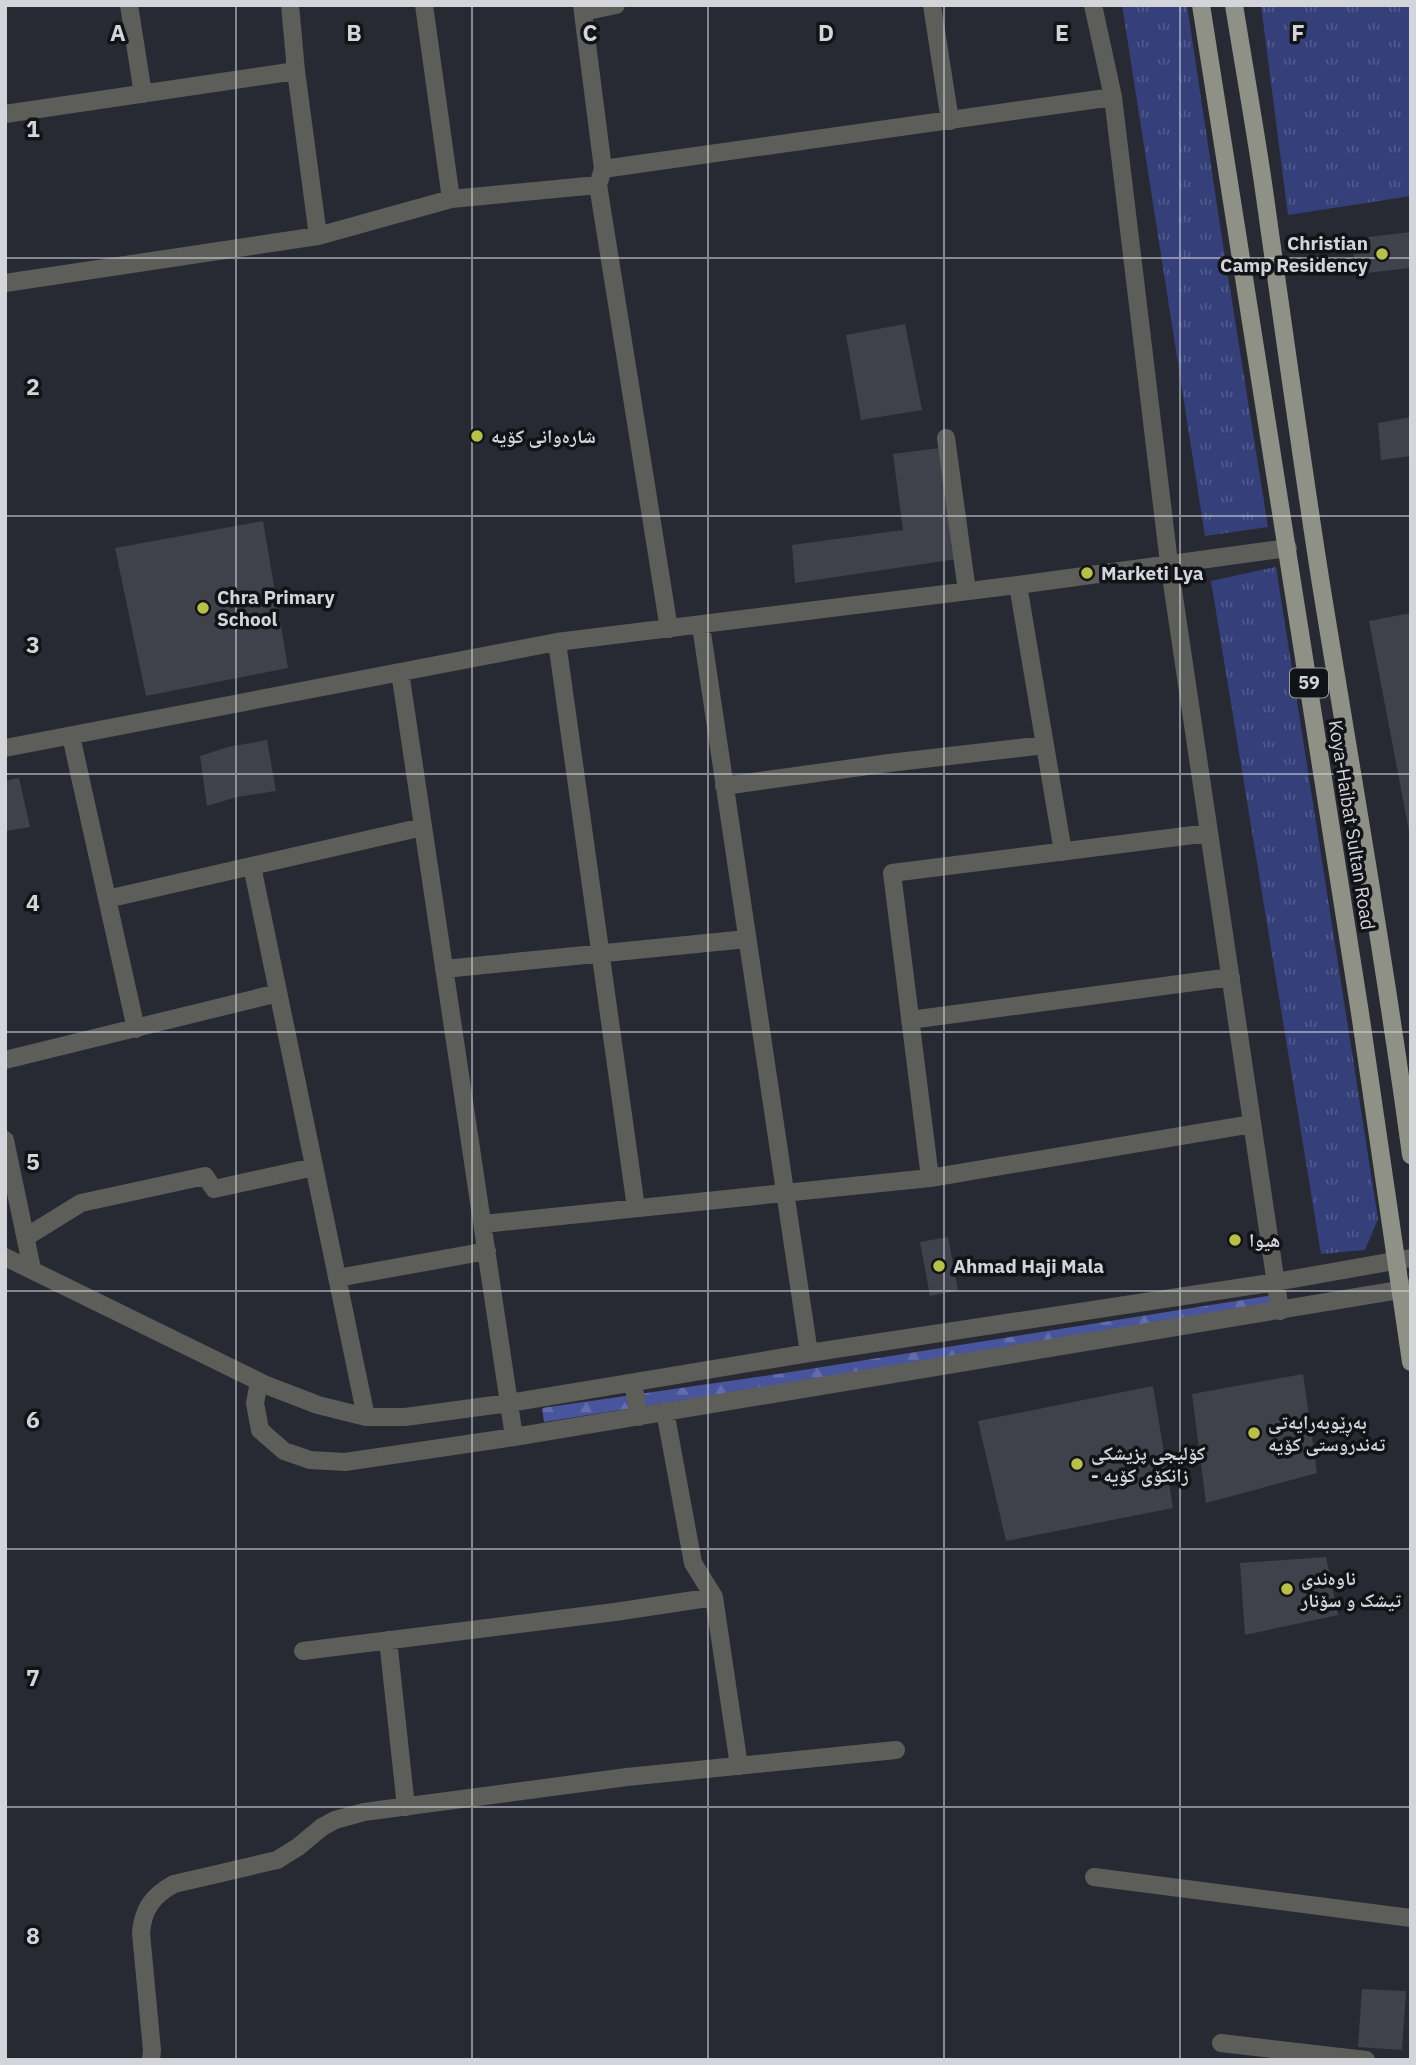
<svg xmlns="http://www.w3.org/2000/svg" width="1416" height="2065" viewBox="0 0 1416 2065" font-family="'IBM Plex Sans','Noto Naskh Arabic',sans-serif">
<defs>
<pattern id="forest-firs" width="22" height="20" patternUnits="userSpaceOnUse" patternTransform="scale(1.75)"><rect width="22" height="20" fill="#48559d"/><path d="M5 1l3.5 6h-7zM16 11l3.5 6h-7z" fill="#626daa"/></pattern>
<pattern id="park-tufts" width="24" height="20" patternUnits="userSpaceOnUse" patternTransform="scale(1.75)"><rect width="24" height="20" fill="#353f7a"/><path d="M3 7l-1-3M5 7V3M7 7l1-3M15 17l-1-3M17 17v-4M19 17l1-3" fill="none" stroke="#515a8c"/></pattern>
</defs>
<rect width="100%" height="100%" fill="#282a33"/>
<path fill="url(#forest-firs)" d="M1273,1295l1,12 -730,115 -2,-14 236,-34z"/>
<path fill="url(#park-tufts)" d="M1122,5h65l34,227 47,295 -63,9z
M1261,5h150v191l-123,19z
M1276,567l102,652 -13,31 -44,4 -110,-673z"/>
<path fill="#3f424b" d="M1411,232v36l-54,6 -6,-35z
M905,324l17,86 -61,10 -15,-85z
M1411,417v39l-30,4 -3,-37z
M939,448l18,111 -162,24 -3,-38 111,-15 -10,-76z
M263,521l25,147 -142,28 -31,-148z
M1411,613v218h-2l-40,-210z
M267,740l9,51 -39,6 -30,9 -7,-50 28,-9z
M19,778l11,49 -25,4v-50z
M948,1237l10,53 -28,6 -10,-54z
M1303,1374l14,99 -111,30 -14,-109z
M1153,1386l20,122 -167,33 -28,-120z
M1326,1557l12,58 -93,20 -5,-72z
M1362,1989l44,2 -4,59 -44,-3z"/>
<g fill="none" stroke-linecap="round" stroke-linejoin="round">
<path stroke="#5d5e59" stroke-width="18" d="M129,5l14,89
M290,5l6,66 22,165
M424,5l27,194
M582,5l21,164
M932,5l18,116
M1093,5l20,92 56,466 111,748
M583,12l33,-7
M5,114l291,-43
M598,185l71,444
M5,283l313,-47 133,-37 147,-14 5,-16 510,-72
M946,438l21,153
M1018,585l45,267
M701,626l108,727
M557,642l79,566
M400,672l114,765
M71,736l65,293
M5,748l552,-106 461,-57 270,-37
M724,786l165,-23 156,-18
M252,866l114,551
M107,899l316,-72
M444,969l303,-30
M910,1020l321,-43
M5,1060l273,-67
M5,1140l27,129
M930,1178l-38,-305 317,-40
M483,1224l447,-46 322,-54
M26,1237l55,-34 124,-27 9,13 100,-22
M5,1257l261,128 52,20 48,12h39l104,-14 300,-50 467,-71 135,-24
M337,1278l150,-27
M259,1382l-4,21 5,27 24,21 26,9 35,2 169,-25 897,-149
M633,1383l6,34
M665,1411l28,152 21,34 25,169
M388,1640l18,167
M303,1651l312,-39 99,-15
M1094,1877l317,41
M1221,2043l145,17
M151,2060l1,-10 -11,-117c2,-24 12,-38 33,-49l103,-24 21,-13 24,-20 13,-7 29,-8 263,-35 269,-27"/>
<path stroke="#8f9086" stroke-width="18" d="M1201,5l159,1008 51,349
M1234,5c10,62 21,123 30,185 18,129 36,259 56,388 31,192 65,384 91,577"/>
</g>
<path fill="none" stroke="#d3d5db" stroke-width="2" stroke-opacity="0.55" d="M236,5v2055M472,5v2055M708,5v2055M944,5v2055M1180,5v2055M5,258h1406M5,516h1406M5,774h1406M5,1032h1406M5,1291h1406M5,1549h1406M5,1807h1406"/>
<g fill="#b9c046" stroke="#121317" stroke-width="2.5">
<circle cx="1382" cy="254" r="7"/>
<circle cx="477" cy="436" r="7"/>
<circle cx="1087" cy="573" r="7"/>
<circle cx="203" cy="608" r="7"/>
<circle cx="1235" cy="1240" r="7"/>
<circle cx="939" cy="1266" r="7"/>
<circle cx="1254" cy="1433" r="7"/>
<circle cx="1077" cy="1464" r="7"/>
<circle cx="1287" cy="1589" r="7"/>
</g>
<g text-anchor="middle" stroke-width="7" stroke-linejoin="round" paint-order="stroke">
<rect fill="#121317" stroke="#999ba0" stroke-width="2" x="1290" y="668.5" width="38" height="29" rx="5"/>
<g font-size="18" font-weight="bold" fill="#d3d5db">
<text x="1309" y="689">59</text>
</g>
<g font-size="19" font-weight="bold" fill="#d3d5db" stroke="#121317" text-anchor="start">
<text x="1368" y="250" text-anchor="end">Christian<tspan x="1368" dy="22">Camp Residency</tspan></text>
<text x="491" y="443">شارەوانی کۆیە</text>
<text x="1101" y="580">Marketi Lya</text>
<text x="217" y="604">Chra Primary<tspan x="217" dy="22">School</tspan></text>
<text x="1249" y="1247">هیوا</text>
<text x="953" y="1273">Ahmad Haji Mala</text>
<text x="1268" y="1429">بەڕێوبەرایەتی<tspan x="1268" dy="22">تەندروستی کۆیە</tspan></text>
<text x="1091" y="1460">کۆلیجی پزیشکی<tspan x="1091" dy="22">- زانکۆی کۆیە</tspan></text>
<text x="1301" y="1585">ناوەندی<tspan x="1301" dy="22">تیشک و سۆنار</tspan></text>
</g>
<g font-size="19" fill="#d3d5db" stroke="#121317">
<text transform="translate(1352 825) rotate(81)" y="7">Koya-Haibat Sultan Road</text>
</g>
</g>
<g font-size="23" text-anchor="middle" font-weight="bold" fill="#d3d5db" stroke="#121317" stroke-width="7" stroke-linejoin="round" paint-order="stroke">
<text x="118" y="41">A</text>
<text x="354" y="41">B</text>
<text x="590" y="41">C</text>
<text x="826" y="41">D</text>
<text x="1062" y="41">E</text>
<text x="1298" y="41">F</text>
<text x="33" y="137">1</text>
<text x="33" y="395">2</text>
<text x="33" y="653">3</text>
<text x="33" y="911">4</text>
<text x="33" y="1170">5</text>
<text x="33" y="1428">6</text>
<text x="33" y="1686">7</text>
<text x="33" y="1944">8</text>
</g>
<rect width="1416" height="2065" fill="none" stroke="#d3d5db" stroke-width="14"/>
</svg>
